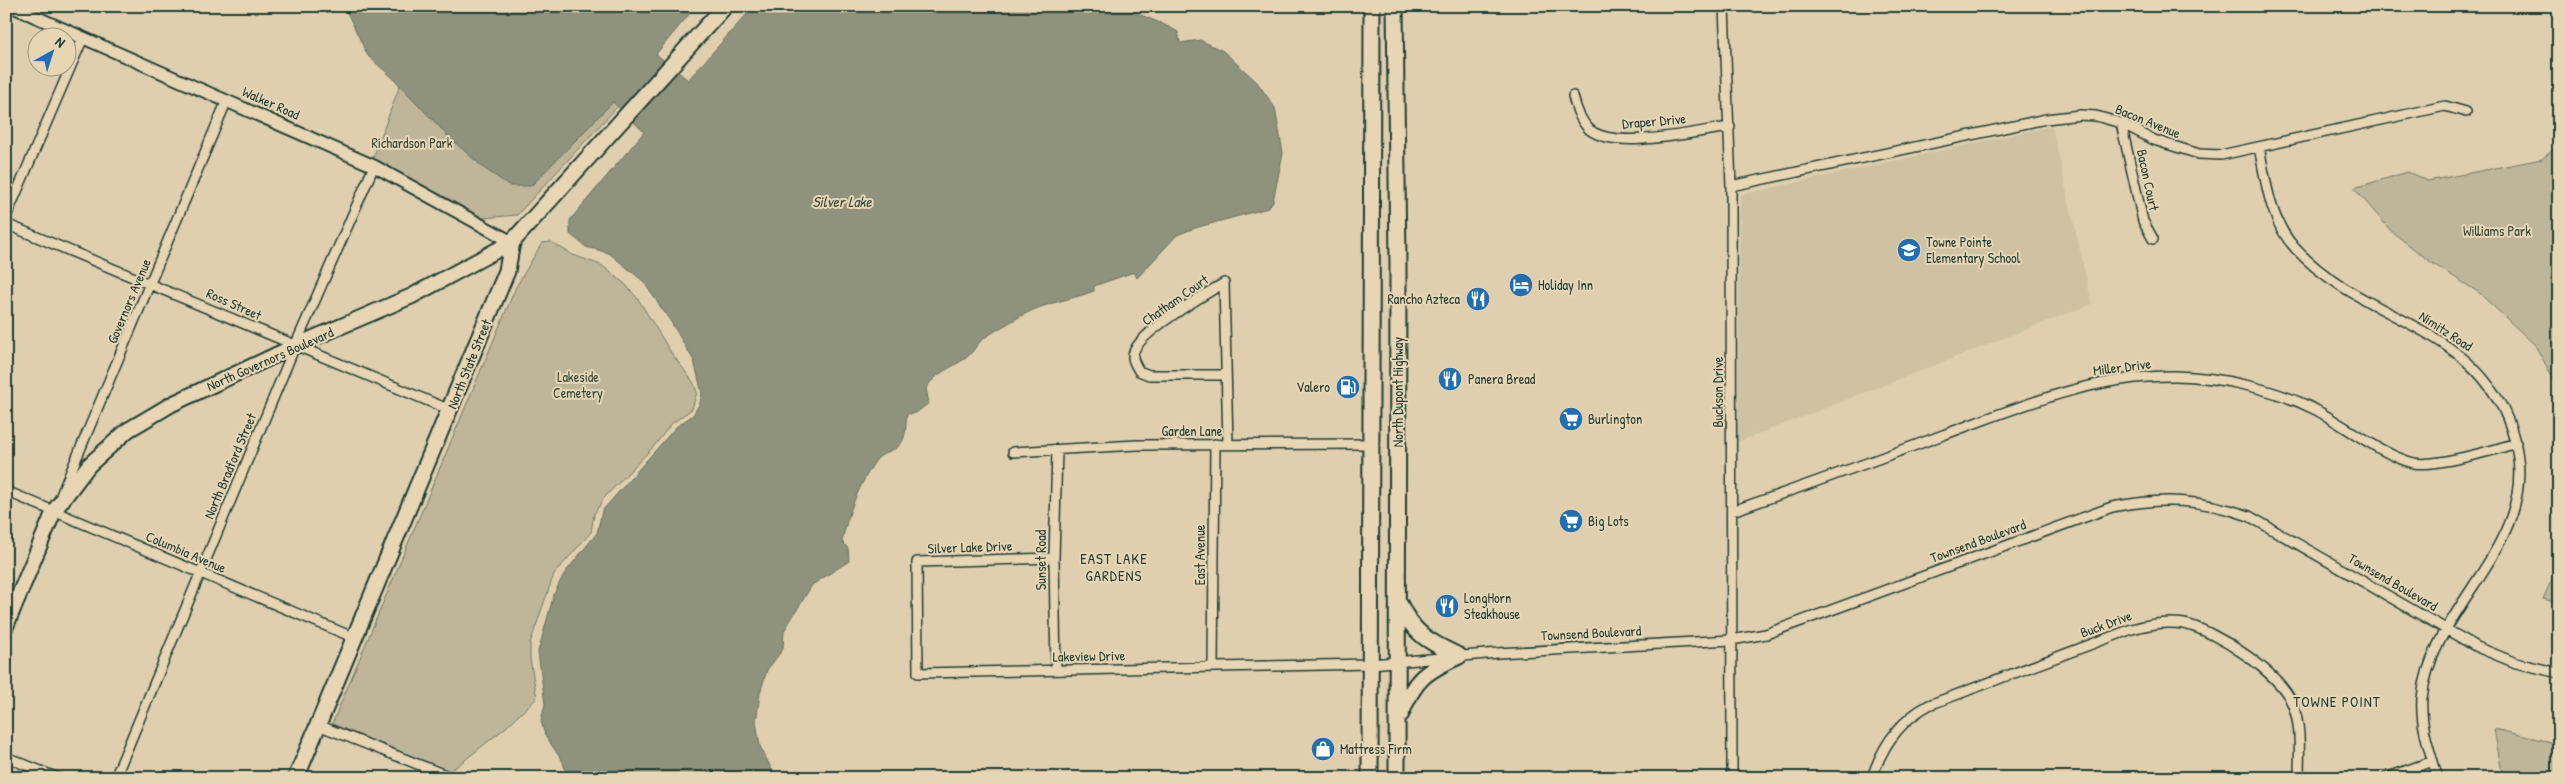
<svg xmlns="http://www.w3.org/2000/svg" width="2565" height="784" viewBox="0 0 2565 784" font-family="'Patrick Hand',sans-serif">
<rect width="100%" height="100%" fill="#dfcfae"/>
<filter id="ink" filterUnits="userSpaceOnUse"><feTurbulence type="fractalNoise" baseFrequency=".02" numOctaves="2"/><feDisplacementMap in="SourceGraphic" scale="10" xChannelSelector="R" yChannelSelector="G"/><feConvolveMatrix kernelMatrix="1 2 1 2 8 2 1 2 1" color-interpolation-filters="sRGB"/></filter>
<g filter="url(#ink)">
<path fill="#cec2a3" d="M2052,126l40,178 -354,138 2,-247z"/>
<path fill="#bfb69a" stroke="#6f7a67" d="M400,85l51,54 163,-37 4,4 -101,109 -34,3 -110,-60z
M2559,145v244l-24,-44 -57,-53 -46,-29 -41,-32 -37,-43 54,-16 20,9 114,-22z
M551,242l22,13 28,10 24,19 13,15 32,52 23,31 4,10 -5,17 -21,15 -16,21 -51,53 -10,16 -3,18 -37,42 -24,69v16l7,39 -32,30 -49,39 -7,4 -117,-47 184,-437 26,-44z
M2559,564v39l-16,-4z
M2494,729l65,15v34h-56z"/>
<path fill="#90937c" stroke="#63715f" d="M344,6h352l-40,48 32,26 66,-74h370c17,11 36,15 54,26l2,11 20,-3 23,11 34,31 18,26 8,45 -10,48 -5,7 -73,20 -18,7 -40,43 -3,-6 -40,14v5c-18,7 -38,10 -56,17 -12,4 -43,23 -54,30 -7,5 -11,15 -18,20 -15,10 -29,14 -40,30l3,15 -13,10 -9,1c-2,13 1,30 -15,36 -6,3 -12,5 -16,10 -16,23 -29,54 -34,82l6,6 1,13 -37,24 -28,46 -1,18 -16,21 -7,23 -4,29 4,24 16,32h-209l-4,-16 -18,-27 -4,-14 4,-17 -7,-52 16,-58 10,-20 33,-41 5,-22 74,-84 17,-12 7,-12 2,-10 -8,-32 -23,-39 -28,-41 -34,-28 -23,-6 -16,-13v-14l74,-88 -31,-30 -82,84h-21l-25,-17 -34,-30 -58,-61 -25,-22z"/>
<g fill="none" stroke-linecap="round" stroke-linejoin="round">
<g stroke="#1f3d34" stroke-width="12">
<path id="minor" d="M1724,6l7,180 1,592
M1573,96c3,13 7,25 17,34 28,21 106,1 140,-3
M2121,123l22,98 10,18
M2259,147c7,35 11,74 36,101 70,77 191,76 220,194 26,102 -84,163 -93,256 -2,27 8,54 16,80
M1731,186l315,-67 34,-4 16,1 25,7 33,17 45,14 22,1 224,-49 21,6
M6,217l77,-179
M6,224l444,186
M1224,283c-18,11 -93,53 -91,74 0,5 4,10 6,14l10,4h76
M1224,283l4,161
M1013,452l124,-7 234,-1
M6,491l349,147
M61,495l166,-395
M1732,511c71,-24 141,-50 211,-76 76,-28 150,-60 232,-59 46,1 100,13 141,34 28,15 68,46 98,53 20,4 81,-13 102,-20
M1054,558l-137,4 1,111 453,-9 127,-11 233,-13 35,-6 346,-127c51,-10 88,-8 137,9l228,131 39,16 43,10
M1213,667l2,-223
M1056,670l-2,-112 3,-108
M318,725l135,53
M6,757l52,21
M115,778l180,-432 79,-180
M1872,778c10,-32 27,-57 57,-73l203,-76c17,-5 34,-8 52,-5 31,6 96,49 108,79 10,23 7,50 7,75
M2386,778l47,-17"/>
</g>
<g stroke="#1f3d34" stroke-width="15">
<path id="tertiary" d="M11,6l363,160 138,76"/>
</g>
<g stroke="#1f3d34" stroke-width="18">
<path id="secondary" d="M6,626l48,-115 35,-46 39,-35 44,-26 123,-58 117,-50 100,-54"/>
</g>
<g stroke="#1f3d34" stroke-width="19">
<path id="primary" d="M296,778l211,-507 5,-29 213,-236"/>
</g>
<g stroke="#1f3d34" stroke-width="19">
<path id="trunk" d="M1395,6l3,257 -1,515
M1399,603c14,31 30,39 60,53
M1401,714c13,-35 25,-43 58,-58
M1370,778l2,-772"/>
</g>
<use href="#minor" stroke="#e7d5b3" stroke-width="9"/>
<use href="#tertiary" stroke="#e7d5b3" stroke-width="11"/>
<use href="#secondary" stroke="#e7d5b3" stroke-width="14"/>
<use href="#primary" stroke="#e7d5b3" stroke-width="15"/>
<use href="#trunk" stroke="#e7d5b3" stroke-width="15"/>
</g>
</g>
<defs>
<g id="school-disc" transform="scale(1.25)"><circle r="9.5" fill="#1f6fb2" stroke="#e7d5b3"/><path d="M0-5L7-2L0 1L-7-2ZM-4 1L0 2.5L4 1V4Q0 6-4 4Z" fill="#fff"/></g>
<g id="hotel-disc" transform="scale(1.25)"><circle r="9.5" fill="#1f6fb2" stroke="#e7d5b3"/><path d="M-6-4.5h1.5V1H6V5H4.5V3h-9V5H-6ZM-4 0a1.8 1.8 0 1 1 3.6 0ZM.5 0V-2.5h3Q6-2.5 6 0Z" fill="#fff"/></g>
<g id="restaurant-disc" transform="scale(1.25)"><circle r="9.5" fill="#1f6fb2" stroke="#e7d5b3"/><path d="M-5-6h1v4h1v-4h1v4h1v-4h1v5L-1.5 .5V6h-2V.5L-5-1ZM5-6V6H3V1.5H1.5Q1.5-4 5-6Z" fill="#fff"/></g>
<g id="fuel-disc" transform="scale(1.25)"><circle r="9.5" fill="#1f6fb2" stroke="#e7d5b3"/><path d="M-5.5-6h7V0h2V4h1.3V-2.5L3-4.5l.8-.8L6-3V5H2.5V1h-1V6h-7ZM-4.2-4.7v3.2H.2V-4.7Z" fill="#fff"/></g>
<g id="supermarket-disc" transform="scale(1.25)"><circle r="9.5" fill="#1f6fb2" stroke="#e7d5b3"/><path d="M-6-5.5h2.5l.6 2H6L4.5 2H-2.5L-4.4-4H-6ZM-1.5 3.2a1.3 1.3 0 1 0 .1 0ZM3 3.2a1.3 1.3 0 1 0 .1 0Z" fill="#fff"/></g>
<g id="shop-disc" transform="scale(1.25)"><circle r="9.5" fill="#1f6fb2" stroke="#e7d5b3"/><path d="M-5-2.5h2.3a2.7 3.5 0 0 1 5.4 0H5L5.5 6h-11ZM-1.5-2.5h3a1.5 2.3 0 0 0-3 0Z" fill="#fff"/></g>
</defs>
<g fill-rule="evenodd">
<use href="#school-disc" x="1909" y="250"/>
<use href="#hotel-disc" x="1521" y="285"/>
<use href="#restaurant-disc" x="1478" y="299"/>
<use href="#restaurant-disc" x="1450" y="379"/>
<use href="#fuel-disc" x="1348" y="387"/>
<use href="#supermarket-disc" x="1571" y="419"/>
<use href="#supermarket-disc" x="1571" y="521"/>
<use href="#restaurant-disc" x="1447" y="606"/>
<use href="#shop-disc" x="1323" y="749"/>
</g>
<g text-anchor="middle" stroke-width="4" stroke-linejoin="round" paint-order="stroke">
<g font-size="14" fill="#1f3d34" stroke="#e7d5b3">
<text transform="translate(271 103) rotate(24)" y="5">Walker Road</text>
<text transform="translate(1654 121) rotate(-5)" y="5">Draper Drive</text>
<text transform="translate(2148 121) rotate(22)" y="5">Bacon Avenue</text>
<text transform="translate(2148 180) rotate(78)" y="5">Bacon Court</text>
<text transform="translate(1175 300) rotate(-35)" y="5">Chatham Court</text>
<text transform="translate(129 301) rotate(-67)" y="5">Governors Avenue</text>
<text transform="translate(234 304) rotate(24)" y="5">Ross Street</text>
<text transform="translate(2446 331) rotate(33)" y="5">Nimitz Road</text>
<text transform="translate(270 359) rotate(-24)" y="5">North Governors Boulevard</text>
<text transform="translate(469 364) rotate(-68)" y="5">North State Street</text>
<text transform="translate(2122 367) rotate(-7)" y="5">Miller Drive</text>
<text transform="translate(1398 392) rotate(-90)" y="5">North Dupont Highway</text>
<text transform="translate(1718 392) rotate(-90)" y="5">Buckson Drive</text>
<text x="1192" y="436">Garden Lane</text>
<text transform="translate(230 466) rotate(-67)" y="5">North Bradford Street</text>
<text transform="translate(1978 541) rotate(-20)" y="5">Townsend Boulevard</text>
<text transform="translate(970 547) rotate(-2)" y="5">Silver Lake Drive</text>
<text transform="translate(186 552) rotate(23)" y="5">Columbia Avenue</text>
<text transform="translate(1200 555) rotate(-90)" y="5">East Avenue</text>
<text transform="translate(1041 560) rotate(-90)" y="5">Sunset Road</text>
<text transform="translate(2393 582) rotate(30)" y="5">Townsend Boulevard</text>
<text transform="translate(2106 624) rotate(-20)" y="5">Buck Drive</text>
<text transform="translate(1591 633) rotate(-3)" y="5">Townsend Boulevard</text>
<text transform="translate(1089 656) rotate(-1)" y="5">Lakeview Drive</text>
</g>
<g font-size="14" fill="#2f493e" stroke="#e7d5b3">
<text x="412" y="148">Richardson Park</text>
<text x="2497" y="236">Williams Park</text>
<text x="578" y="382">Lakeside<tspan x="578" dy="16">Cemetery</tspan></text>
</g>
<g font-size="14" fill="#1f3d34" stroke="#e7d5b3" text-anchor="start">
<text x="1926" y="247">Towne Pointe<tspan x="1926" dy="16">Elementary School</tspan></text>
<text x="1538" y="290">Holiday Inn</text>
<text x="1460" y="304" text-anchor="end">Rancho Azteca</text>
<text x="1468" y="384">Panera Bread</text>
<text x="1330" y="392" text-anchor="end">Valero</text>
<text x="1588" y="424">Burlington</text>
<text x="1588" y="526">Big Lots</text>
<text x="1464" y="603">LongHorn<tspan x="1464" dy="16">Steakhouse</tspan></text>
<text x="1340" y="754">Mattress Firm</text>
</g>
<g font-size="15" font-style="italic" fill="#304a3f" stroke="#e7d5b3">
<text x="842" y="207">Silver Lake</text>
</g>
<g font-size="15" letter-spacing="1" fill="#1f3d34" stroke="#e7d5b3">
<text x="1114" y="564">EAST LAKE<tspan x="1114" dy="17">GARDENS</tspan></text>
<text x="2337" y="707">TOWNE POINT</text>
</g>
</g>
<rect width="2565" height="784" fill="none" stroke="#e7d5b3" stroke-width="25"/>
<rect x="12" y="12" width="2540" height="759" fill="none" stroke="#1f3d34" stroke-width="2" filter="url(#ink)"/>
<g transform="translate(52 52) rotate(39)"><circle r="24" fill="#e7d5b3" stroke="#979880"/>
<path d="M0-4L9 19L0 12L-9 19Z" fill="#1f6fb2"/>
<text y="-8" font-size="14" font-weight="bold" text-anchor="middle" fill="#1f3d34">N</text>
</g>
</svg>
